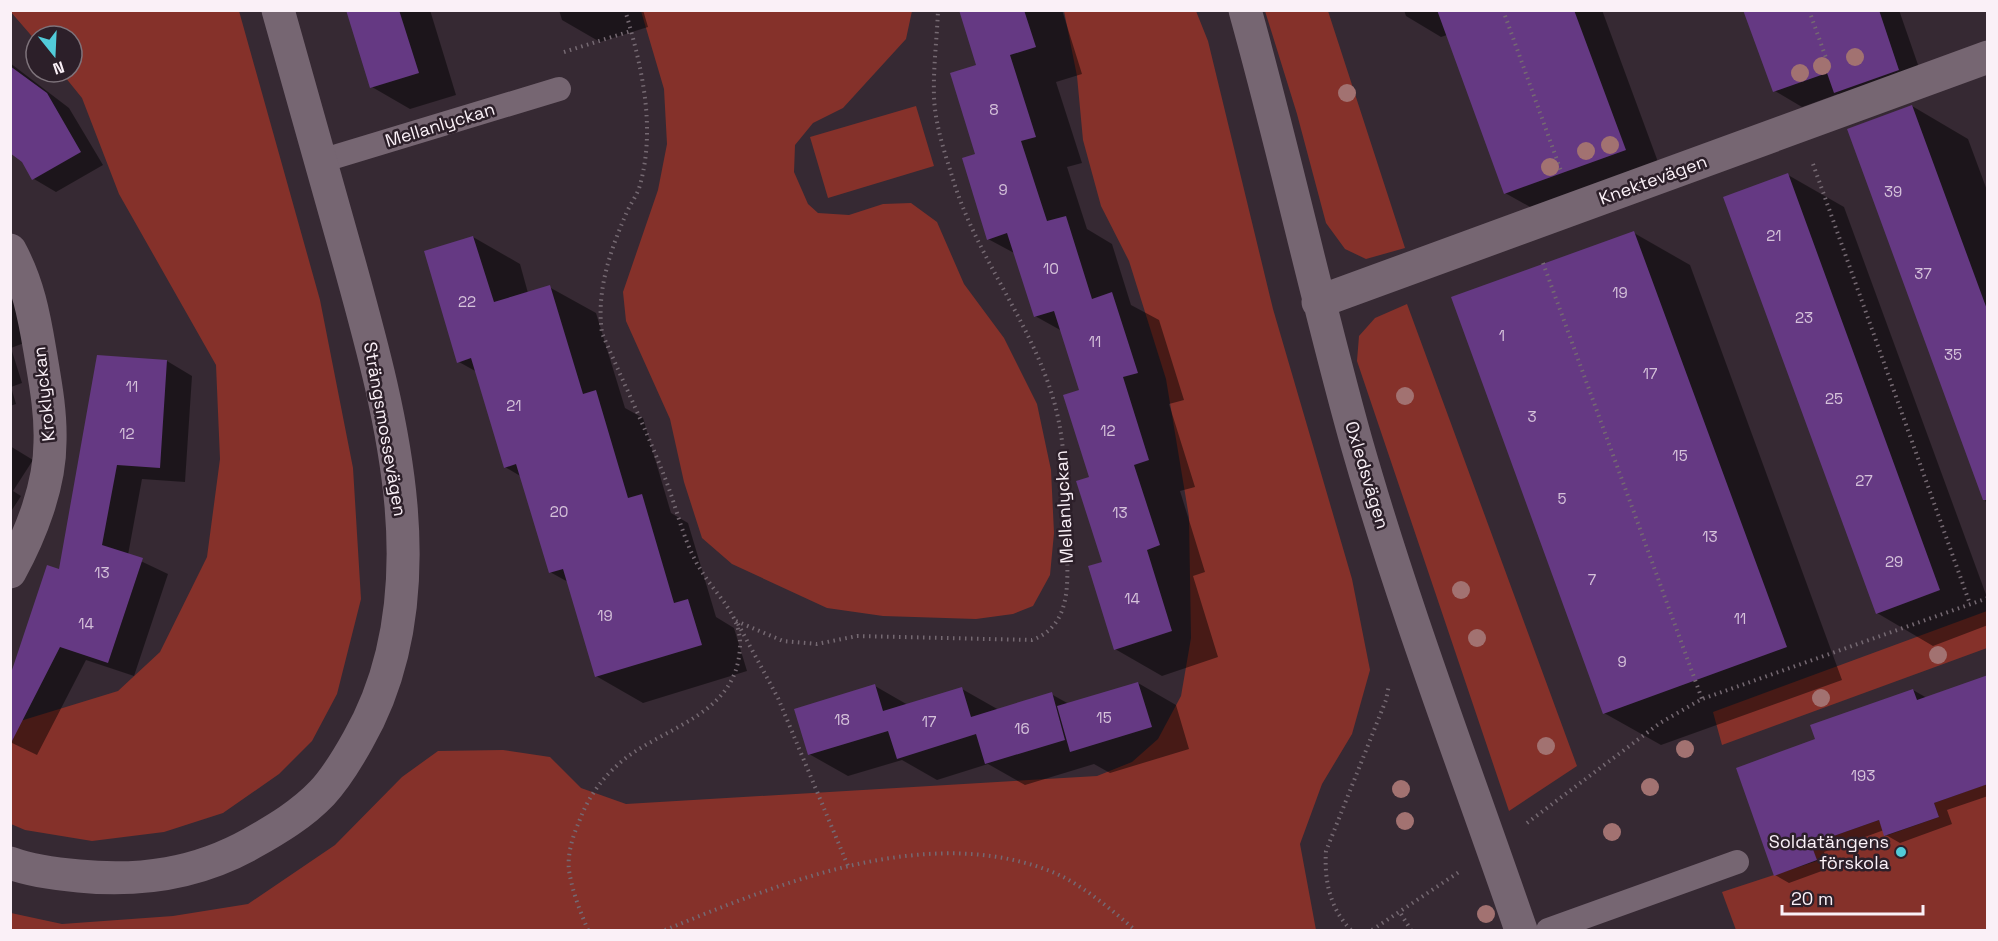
<svg xmlns="http://www.w3.org/2000/svg" width="1998" height="941" viewBox="0 0 1998 941" font-family="'Space Grotesk',sans-serif">
<rect width="100%" height="100%" fill="#362933"/>
<path fill="#85312a" d="M10,11h229l81,289 33,168 8,131 -24,95 -25,47 -33,33 -56,39 -59,19 -72,9 -67,-11 -14,-6v-97l6,-5 101,-31 42,-39 47,-95 13,-98 -4,-94 -97,-171 -37,-96 -21,-26h11v-36h-36v5z
M641,11h271l-6,28 -63,69 -30,15 -18,22 -1,27 14,32 10,9 31,2 34,-11 28,-1 26,19 27,62 40,54 33,66 14,66 3,63 -4,42 -17,31 -20,8 -37,5 -93,-3 -56,-8 -95,-44 -30,-26 -18,-56 -14,-63 -44,-98 -3,-29 35,-102 9,-46 -3,-55z
M1064,11h132l12,30 65,268 79,270 18,91 -18,64 -30,50 -22,60 16,86h-1305v-17l51,11 111,-8 75,-12 87,-59 67,-68 36,-26 65,-1 47,7 31,31 45,16 471,-28 35,-14 26,-23 23,-43 10,-58 -2,-121 -23,-138 -37,-118 -28,-55 -18,-66 -6,-64z
M1265,11h63l77,237 -39,11 -21,-10 -19,-26 -29,-109z
M916,106l18,60 -106,32 -18,-61z
M1407,304l170,462 -68,45 -152,-450 2,-25 16,-18z
M1987,611v37l-265,97 -9,-33z
M1987,784v146h-251l-14,-38 95,-31 -6,-17 68,-24 6,16 54,-19 -5,-14z"/>
<path fill="#0007" d="M347,10h83l26,85 -46,14 -38,-22z
M559,10h84l5,17 -48,15 -38,-22z
M961,10h101l20,64 -26,8 26,81 -15,4 20,62 25,15 19,61 28,15 25,80 -15,4 26,83 -15,4 25,81 -12,4 25,81 -56,19 -47,-27 -34,-258 -19,-60 -27,-15 -19,-62 -28,-15 -11,-84 1,-89z
M1404,10h198l59,160 -120,43 -36,-20 -58,-158 -6,2 -35,-21z
M1745,10h154l26,75 -62,23 -25,-14 -36,13 -27,-16z
M10,63l59,45 34,57 -47,27 -22,-13 -10,-18 -14,-10z
M1912,106l56,33 20,54v315l-139,-379z
M1788,175l56,32 144,393v25l-55,21 -56,-33z
M1634,233l56,32 152,415 -181,65 -57,-32z
M473,237l47,27 8,29 21,-6 47,26 29,95 18,10 28,95 17,10 28,94 18,11 13,43 -104,32 -47,-27 -28,-94 -18,-10 -28,-95 -17,-10 -28,-95 -18,-10z
M10,283l27,55 -26,10 11,35 -11,4 5,17 -6,2z
M167,361l25,15 -7,106 -43,-3 -14,76 40,19 -34,102 -48,-16 -49,95 -27,-13v-62l50,-109z
M10,446l23,14 -20,31 8,5 -11,17z
M1988,677v119l-41,14 5,14 -52,19 -14,-8 -2,-5 -60,22 6,16 -41,15 -14,-8 42,-135 96,-50 14,8z
M1138,683l38,22 13,44 -79,24 -16,-9 -69,21 -37,-21 -51,16 -35,-20 -54,16 -39,-22 66,-68 33,19 54,-16 37,21 52,-16 18,10z"/>
<path fill="#653983" d="M346,10h53l20,63 -49,15z
M959,10h65l12,37 -26,8 26,82 -15,4 26,80 19,-5 26,83 20,-7 26,81 -15,4 26,83 -15,5 26,80 -13,5 25,81 -58,19 -26,-84 14,-4 -26,-81 13,-4 -26,-82 16,-5 -25,-79 -20,6 -27,-84 -20,7 -25,-82 13,-4 -25,-81 26,-8z
M1437,10h137l52,140 -122,44z
M1743,10h136l20,60 -65,23 -7,-20 -54,19z
M10,66l37,27 34,59 -49,28 -10,-18 -12,-9z
M1912,105l76,207v188h-5l-136,-371z
M1788,173l152,417 -64,24 -153,-417z
M1634,231l153,416 -184,67 -152,-417z
M473,236l21,66 56,-17 33,109 13,-4 32,108 14,-4 32,109 14,-4 14,46 -107,32 -32,-108 -14,4 -33,-109 -12,4 -33,-110 -14,5 -33,-112z
M97,355l70,5 -7,108 -43,-3 -15,80 41,13 -35,105 -48,-16 -48,94 -2,-65 37,-111 12,4z
M1988,675v109l-54,19 5,14 -55,19 -5,-16 -68,24 6,16 -43,16 -38,-108 79,-29 -5,-14 103,-36 4,11z
M1138,682l14,45 -82,25 -13,-46z
M875,684l8,27 79,-24 9,30 81,-25 13,48 -80,24 -9,-30 -79,25 -9,-28 -80,24 -14,-46z"/>
<g fill="none" stroke-linecap="round" stroke-linejoin="round">
<path stroke="#756972" stroke-width="4" stroke-dasharray="1.5 4.5" stroke-linecap="butt" d="M1503,10l58,161
M1809,10l22,62
M564,52l67,-21
M1813,164l157,440
M1543,263l159,436
M736,621l47,20 34,3 40,-8 175,4c38,-14 36,-53 35,-88 -2,-52 1,-104 -14,-154 -23,-78 -78,-143 -101,-222 -8,-25 -17,-53 -18,-79 -1,-29 3,-58 4,-87
M738,624l40,74 70,168
M1527,823l133,-100 42,-24 286,-101
M1401,914l10,16
M588,930c-8,-19 -16,-39 -19,-60 -2,-15 4,-35 10,-48 9,-26 26,-48 48,-65 44,-32 111,-45 113,-111 1,-30 -21,-48 -36,-71 -20,-29 -26,-64 -39,-97 -19,-49 -42,-96 -63,-145 -6,-41 8,-82 24,-119 4,-10 11,-18 14,-29 16,-58 2,-118 -15,-175
M665,930c115,-47 261,-107 385,-59 29,11 62,39 85,59
M1351,930c-21,-21 -27,-50 -25,-79l60,-151 3,-15
M1372,930l87,-58"/>
<path stroke="#766672" stroke-width="24" d="M321,161l238,-72
M1548,930l189,-68"/>
<path stroke="#766672" stroke-width="33" d="M1245,10c40,143 71,288 111,431 47,165 109,327 165,489
M10,250c18,33 24,65 30,101 5,30 11,60 10,91 0,43 -19,92 -40,130
M1318,302l670,-245
M10,863c22,8 46,11 69,13 61,6 118,-2 173,-33 25,-14 50,-29 70,-50 14,-15 26,-35 36,-53 84,-147 33,-326 -9,-478 -23,-84 -47,-168 -71,-252"/>
</g>
<g fill="#a27271">
<circle cx="1855" cy="57" r="9"/>
<circle cx="1822" cy="66" r="9"/>
<circle cx="1800" cy="73" r="9"/>
<circle cx="1347" cy="93" r="9"/>
<circle cx="1610" cy="145" r="9"/>
<circle cx="1586" cy="151" r="9"/>
<circle cx="1550" cy="167" r="9"/>
<circle cx="1405" cy="396" r="9"/>
<circle cx="1461" cy="590" r="9"/>
<circle cx="1477" cy="638" r="9"/>
<circle cx="1938" cy="655" r="9"/>
<circle cx="1821" cy="698" r="9"/>
<circle cx="1546" cy="746" r="9"/>
<circle cx="1685" cy="749" r="9"/>
<circle cx="1650" cy="787" r="9"/>
<circle cx="1401" cy="789" r="9"/>
<circle cx="1405" cy="821" r="9"/>
<circle cx="1612" cy="832" r="9"/>
<circle cx="1486" cy="914" r="9"/>
</g>
<circle fill="#52cbd9" stroke="#2c1f29" stroke-width="2" cx="1901" cy="852" r="6"/>
<g text-anchor="middle" stroke-width="5" stroke-linejoin="round" paint-order="stroke">
<g font-size="15" fill="#d5c2da">
<text x="994" y="115">8</text>
<text x="1003" y="195">9</text>
<text x="1893" y="197">39</text>
<text x="1774" y="241">21</text>
<text x="1051" y="274">10</text>
<text x="1923" y="279">37</text>
<text x="1620" y="298">19</text>
<text x="467" y="307">22</text>
<text x="1804" y="323">23</text>
<text x="1502" y="341">1</text>
<text x="1095" y="347">11</text>
<text x="1953" y="360">35</text>
<text x="1650" y="379">17</text>
<text x="132" y="392">11</text>
<text x="1834" y="404">25</text>
<text x="514" y="411">21</text>
<text x="1532" y="422">3</text>
<text x="1108" y="436">12</text>
<text x="127" y="439">12</text>
<text x="1680" y="461">15</text>
<text x="1864" y="486">27</text>
<text x="1562" y="504">5</text>
<text x="559" y="517">20</text>
<text x="1120" y="518">13</text>
<text x="1710" y="542">13</text>
<text x="1894" y="567">29</text>
<text x="102" y="578">13</text>
<text x="1592" y="585">7</text>
<text x="1132" y="604">14</text>
<text x="605" y="621">19</text>
<text x="1740" y="624">11</text>
<text x="86" y="629">14</text>
<text x="1622" y="667">9</text>
<text x="1104" y="723">15</text>
<text x="842" y="725">18</text>
<text x="929" y="727">17</text>
<text x="1022" y="734">16</text>
<text x="1863" y="781">193</text>
</g>
<g font-size="18" fill="#faf0f7" stroke="#2c1f29">
<text transform="translate(440 125) rotate(-17)" y="6">Mellanlyckan</text>
<text transform="translate(1653 180) rotate(-20)" y="6">Knektevägen</text>
<text transform="translate(44 394) rotate(-96)" y="6">Kroklyckan</text>
<text transform="translate(385 429) rotate(80)" y="6">Strängsmossevägen</text>
<text transform="translate(1367 475) rotate(73)" y="6">Oxledsvägen</text>
<text transform="translate(1064 507) rotate(-93)" y="6">Mellanlyckan</text>
</g>
<g font-size="18" fill="#faf0f7" stroke="#2c1f29" text-anchor="end">
<text x="1889" y="848">Soldatängens<tspan x="1889" dy="21">förskola</tspan></text>
</g>
</g>
<rect width="1998" height="941" fill="none" stroke="#faf0f7" stroke-width="24"/>
<g transform="translate(54 54) rotate(162)"><circle r="28" fill="#2c1f29" stroke="#7e737b" stroke-width="1.5"/>
<path d="M0-4.5L10 22L0 15L-10 22Z" fill="#52cbd9"/>
<text y="-9" font-size="16" font-weight="bold" text-anchor="middle" fill="#faf0f7">N</text>
</g>
<path d="M1782 905v9h141v-9" fill="none" stroke="#faf0f7" stroke-width="3"/>
<text x="1791" y="905" font-size="18" fill="#faf0f7" stroke="#2c1f29" stroke-width="4.5" paint-order="stroke">20 m</text>
</svg>
